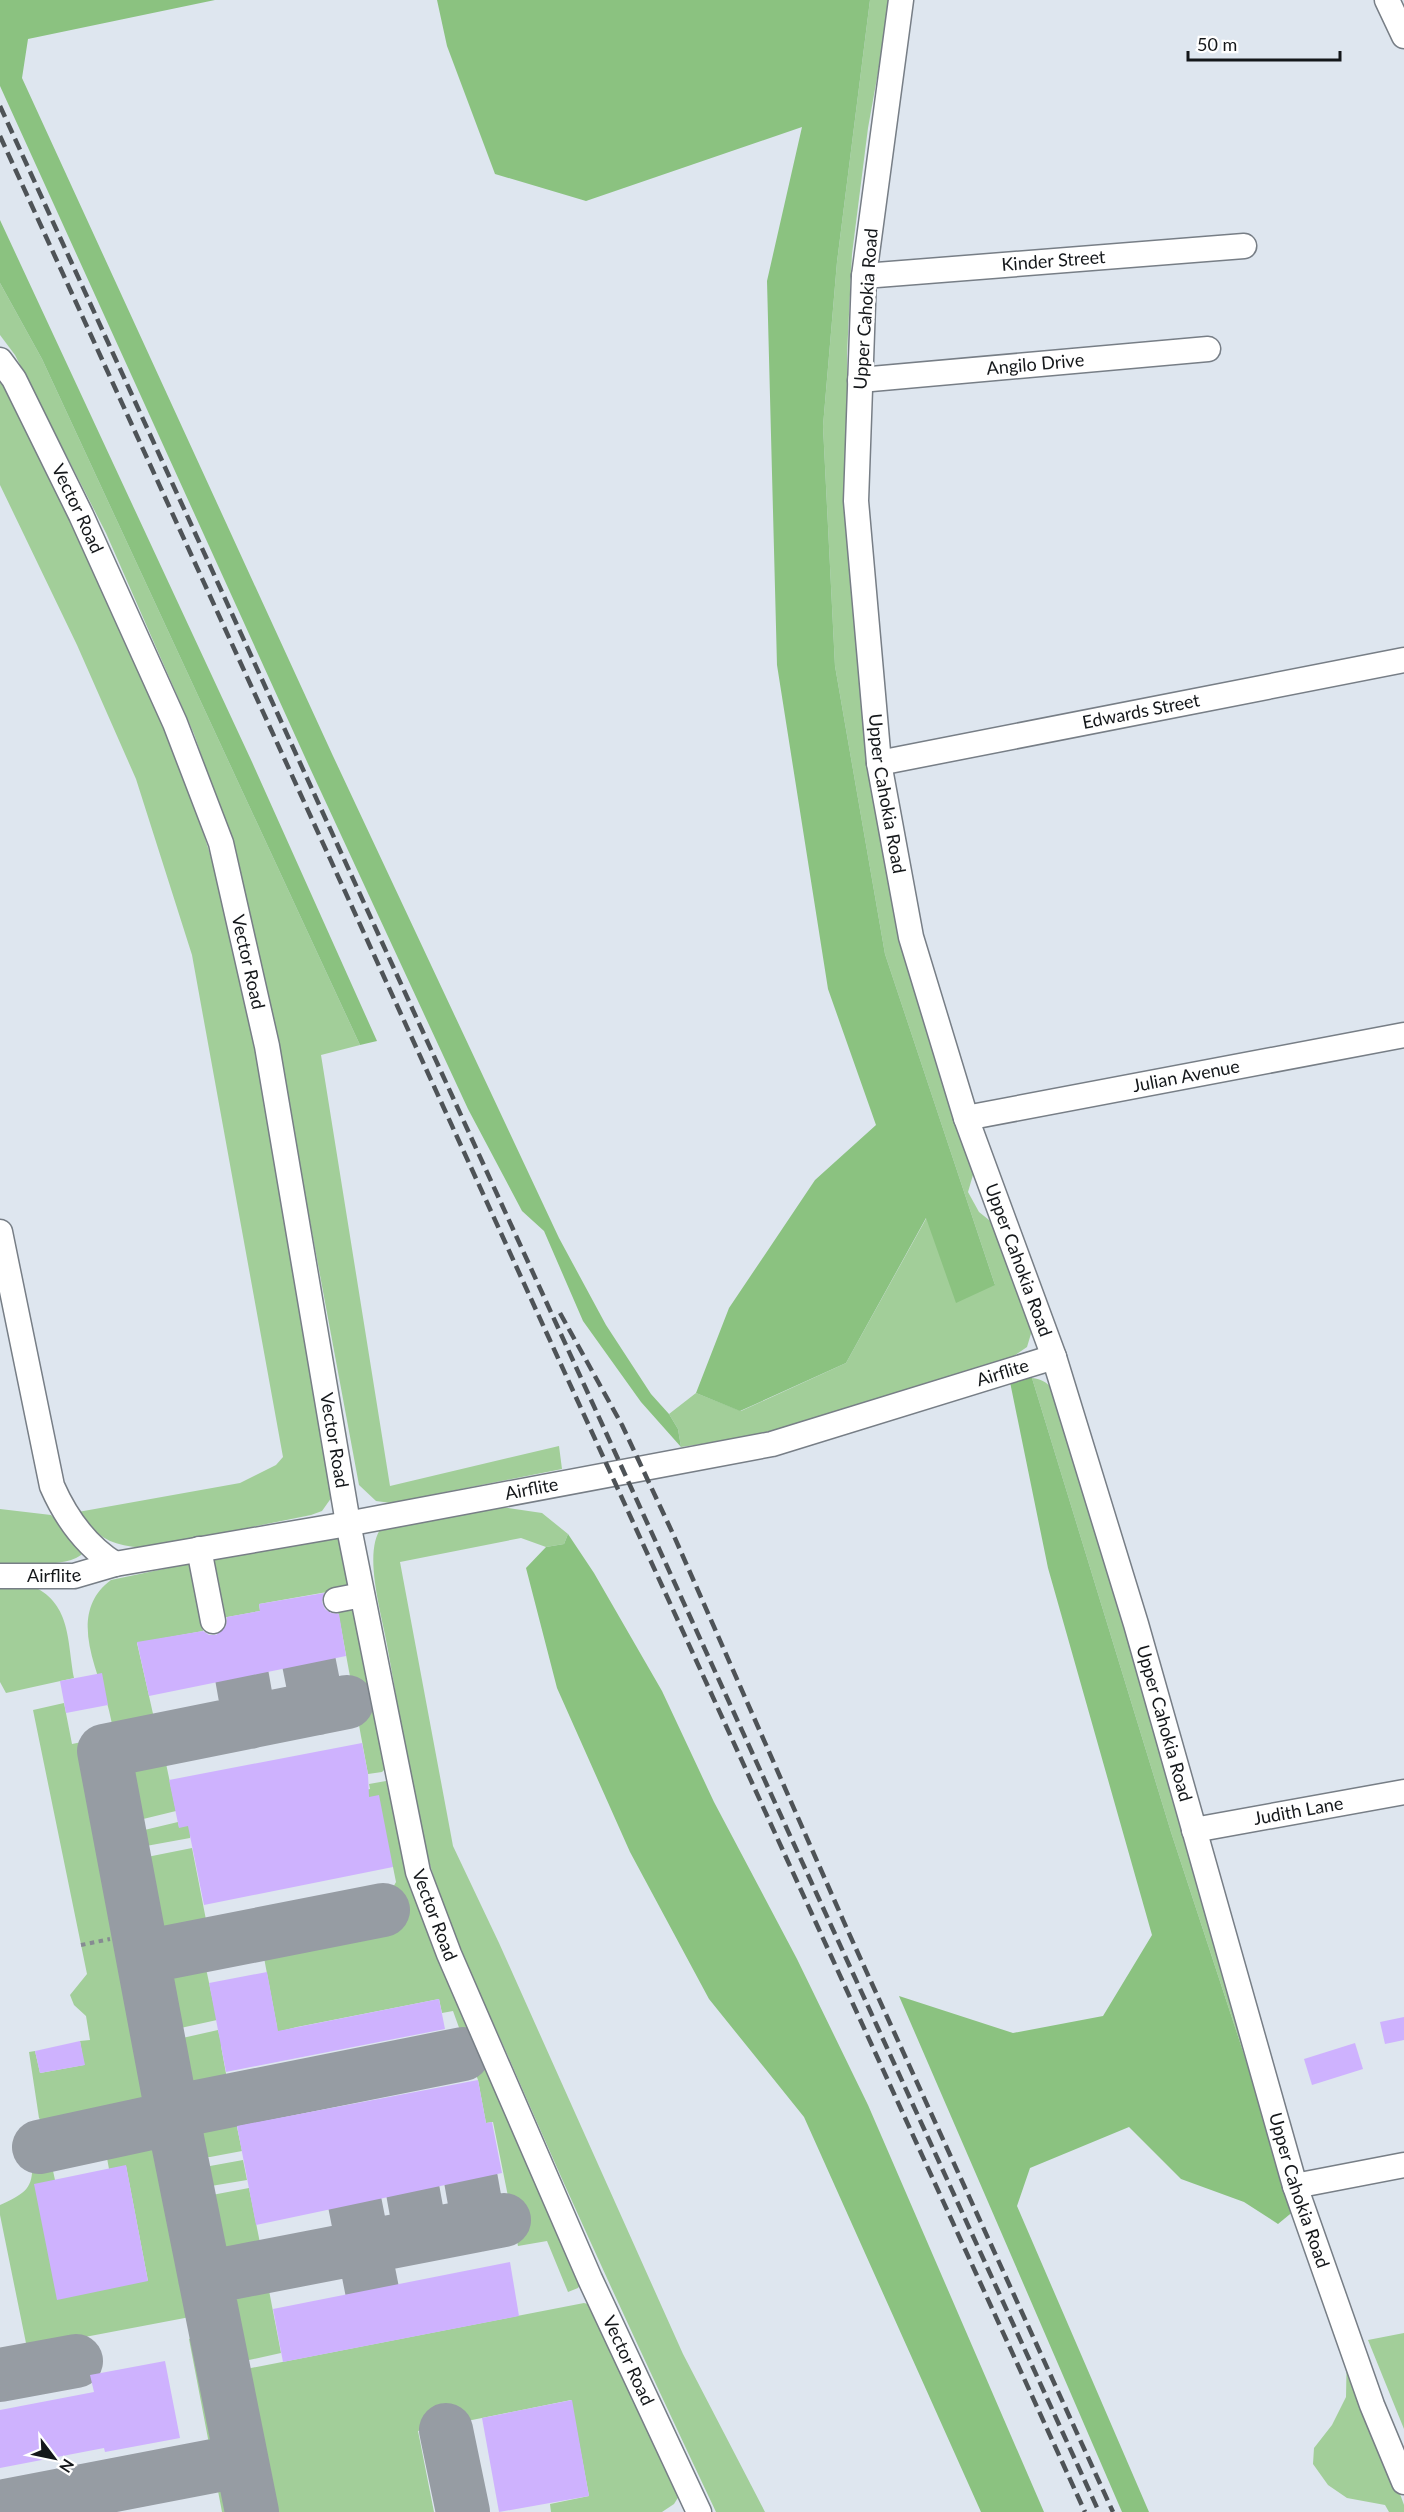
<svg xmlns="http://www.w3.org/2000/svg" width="1404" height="2512" viewBox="0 0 1404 2512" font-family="Lato,sans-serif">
<rect width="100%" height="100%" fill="#dee6ef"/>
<path fill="#a2ce99" d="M870,0h21l-23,128 -16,126 -5,100 2,214 15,138 111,462 -7,24 11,20 20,16 34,99 -6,20 -16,11c-108,37 -217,75 -330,89l-3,-18 -9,-15 27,-21 45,18 105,-48 81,-146 68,68 -110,-331 -50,-288 -12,-240 14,-164z
M0,283l42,76 318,686 -39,10 69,431 169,-40 3,23 -171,34 -15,-2 -17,-16 -84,-452 -55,-224 -26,-75 -88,-201 -91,-178 -15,-20z
M0,373l177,377 39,123 18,69 26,132 74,420 -12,17 -11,4 -163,33c-36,-2 -48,-8 -70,-36l162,-29 36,-18 7,-8 -91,-502 -56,-176 -59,-134 -77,-160z
M1032,1378c19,2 23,15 30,31l233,801 -124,-378z
M495,1506l47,7 26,21 -4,10 -18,3 -25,-9 -121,24 53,284 46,97 184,411 82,158h-49c-68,-144 -135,-288 -198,-433 -30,-70 -65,-138 -87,-211 -21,-72 -30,-149 -44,-223 -5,-30 -25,-94 -5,-118z
M0,1509l51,6 31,32v7c-15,14 -61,9 -82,9z
M336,1526c3,20 11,38 16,57l-8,6 -85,15 1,7 -38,7 -15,-60z
M192,1563l11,68 -66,12 19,84 -42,8c-2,-11 -4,-22 -7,-32 -13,-40 -38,-92 4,-123z
M30,1585c41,17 37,54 44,93l-68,15 -6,-11v-93l6,-3z
M352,1604l34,164 -4,4 -14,2 -31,-168z
M64,1703l8,41 15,-3 64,332c-1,10 -3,19 -10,27 -16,18 -68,21 -91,25l-6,-1 -5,-6 -10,-66 6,-1 5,22 44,-8 -4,-24 10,-1 -4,-24 -12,-11 -4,-10 17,-21 -54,-264z
M164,1754l12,57 -41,10c-4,-16 -20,-54 1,-62 8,-3 19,-3 28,-5z
M386,1781l23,93 174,407 -5,7 -10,4 -21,-51 -29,5 -25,-124 -7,1 -8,-43 -25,-69 -11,2 -3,-14 -142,28 -76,19 8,44 -29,6 -13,-3 -9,-54 40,-9 2,8 57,-11 -15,-80 132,-26 -5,-26 7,-13 -3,-15 -203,-33v4l-44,8 -7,-4 -3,-10 42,-10 1,5 191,-38 -1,-5z
M192,1848l16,82 -51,10 -15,-76 5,-7z
M204,1959l13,61 -41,9 -14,-62z
M233,2108l9,43 -32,6h-10l-7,-36 11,-7z
M136,2143l17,3 17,26 27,138 -7,7 -163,31 -27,-133v-10c24,-11 34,-16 32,-43l18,-5 5,23 93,101 -22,-115 -17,3 -4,-22z
M243,2160l4,20 -36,6 -5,-1 -3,-15 7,-4z
M249,2188l13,65 -33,6 -10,-5 -11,-55 4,-4z
M267,2280l14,73 -32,7 -10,-1 -12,-64 7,-8z
M584,2303l11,3 84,190 -5,8 -12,8h-111l-1,-8 39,-8 -18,-96 -153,31 16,81h-164l-28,-139 9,-5z
M1404,2333v96l-36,-89z
M195,2337l9,4 33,171h-15l-33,-173z
M1347,2346l57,159v7h-15l-4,-7 -38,-7 -19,-13 -15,-21 1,-16 18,-23 14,-28z"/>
<path fill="#8bc280" d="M0,0h215l-187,39 -6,39 311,678 226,482 47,87 45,69 18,20 9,15 3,18 -40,-45 -58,-81 -39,-90 -22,-20 -54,-102 -159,-343 -309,-680z
M437,0h433l-33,262 -14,164 12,240 50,288 110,331 -39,18 -30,-85 -80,145 -106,48 -44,-18 33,-85 86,-128 61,-55 -48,-136 -51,-324 -10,-384 35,-154 -216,74 -91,-27 -48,-128z
M0,220l252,542 125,279 -17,4 -318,-686 -42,-76z
M1023,1378h9l139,454 124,378 -17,14 -34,-22 -63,-23 -52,-52 -99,41 -13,38 132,306h-27l-223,-516 114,37 90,-17 49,-81 -104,-367 -38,-186z
M568,1534l26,39 68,118 52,111 83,157 71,146 176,407h-63l-177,-395 -95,-118 -79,-147 -73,-164 -31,-120 20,-21 18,-3z"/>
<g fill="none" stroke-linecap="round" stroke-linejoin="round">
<path stroke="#969ca3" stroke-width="54" d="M309,1663l9,45
M242,1677l8,45
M144,1957l239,-47
M172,2112l291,-58
M39,2147l134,-29
M471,2180l8,45
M413,2192l8,44
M355,2204l17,86
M205,2278l299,-58
M0,2375l76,-14
M446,2430l17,82
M0,2507l213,-41
M252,2512l-79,-394 -69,-367 243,-49"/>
</g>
<path fill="#ceb2fe" d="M324,1593l-2,9 3,7 6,4 8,1 7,42 -197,40 -12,-54 66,-11 6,4h7l10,-9 1,-9 33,-6 -1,-7z
M102,1673l6,32 -42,8 -6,-32z
M362,1743l6,31 1,23 10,-2 14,72 -189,38 -16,-79 -9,2 -10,-48z
M267,1972l11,59 161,-32 6,30 -219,43 -17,-89z
M1404,2017v23l-19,4 -5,-22z
M80,2041l5,24 -45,8 -5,-22z
M1355,2043l8,26 -51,16 -8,-26z
M478,2080l8,43 6,-1 10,51 -246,52 -19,-99z
M126,2165l22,116 -91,19 -23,-116z
M510,2262l9,54 -236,46 -10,-53z
M165,2361l15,77 -75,14 -1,-4 -104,20v-58l94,-18 -4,-17z
M572,2400l17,96 -90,16 -17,-94z"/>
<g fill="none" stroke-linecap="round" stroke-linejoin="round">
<g stroke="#777e86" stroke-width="27">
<g id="minor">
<path id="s1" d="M901,0l-37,276 -8,225 23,262 32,174 55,181 88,239 82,267 159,562 77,219 32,77"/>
<path d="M1387,0l17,36"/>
<path id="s2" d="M864,276l380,-30"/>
<path id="s3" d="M0,360l14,19 67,136 94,208 46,120 46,203 81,477 70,349 31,82 141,325 109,233"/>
<path id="s4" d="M860,380l348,-31"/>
<path id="s5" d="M879,763l525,-103"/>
<path id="s6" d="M966,1118l438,-83"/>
<path d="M0,1232l52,254c14,32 33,59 63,78"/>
<path d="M199,1549l14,72"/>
<path id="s7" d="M0,1576h74l41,-12 221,-38 436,-82 282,-87"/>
<path d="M336,1600l26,-5"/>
<path id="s8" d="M1194,1830l210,-38"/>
<path d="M1295,2186l109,-21"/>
</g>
</g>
<path stroke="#868b92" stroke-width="4" stroke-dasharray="4.5 4.5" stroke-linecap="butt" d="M81,1945l29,-6"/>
<use href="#minor" stroke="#fff" stroke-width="24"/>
<path stroke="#4e5357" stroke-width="4.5" stroke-dasharray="12 6" stroke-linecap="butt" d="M0,106l1099,2406
M0,136l1085,2376
M560,1313l62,112 52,111 173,393 266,583"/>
</g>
<g text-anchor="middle" stroke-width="6" stroke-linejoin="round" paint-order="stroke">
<g font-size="18" fill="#14171a" stroke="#fff">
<text dy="6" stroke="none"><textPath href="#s2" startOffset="190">Kinder Street</textPath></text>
<text transform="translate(866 309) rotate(-86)" y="6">Upper Cahokia Road</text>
<text dy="6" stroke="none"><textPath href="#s4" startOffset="176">Angilo Drive</textPath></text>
<text dy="6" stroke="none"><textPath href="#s3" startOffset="168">Vector Road</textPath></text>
<text dy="6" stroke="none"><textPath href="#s5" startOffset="267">Edwards Street</textPath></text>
<text dy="6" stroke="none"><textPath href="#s1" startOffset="798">Upper Cahokia Road</textPath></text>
<text dy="6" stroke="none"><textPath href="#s3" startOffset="654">Vector Road</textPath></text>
<text dy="6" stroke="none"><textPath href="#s6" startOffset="224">Julian Avenue</textPath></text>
<text dy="6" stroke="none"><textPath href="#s1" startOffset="1284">Upper Cahokia Road</textPath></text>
<text dy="6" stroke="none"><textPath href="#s7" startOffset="1026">Airflite</textPath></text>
<text dy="6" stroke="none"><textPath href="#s3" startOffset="1140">Vector Road</textPath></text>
<text dy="6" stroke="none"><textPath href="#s7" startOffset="540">Airflite</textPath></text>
<text dy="6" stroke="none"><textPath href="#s7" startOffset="54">Airflite</textPath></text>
<text dy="6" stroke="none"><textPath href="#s1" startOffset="1770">Upper Cahokia Road</textPath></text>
<text dy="6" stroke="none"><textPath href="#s8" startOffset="106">Judith Lane</textPath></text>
<text dy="6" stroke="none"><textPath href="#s3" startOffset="1626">Vector Road</textPath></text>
<text dy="6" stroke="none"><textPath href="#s1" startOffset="2256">Upper Cahokia Road</textPath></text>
<text dy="6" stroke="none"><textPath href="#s3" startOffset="2112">Vector Road</textPath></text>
</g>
</g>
<g transform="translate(54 2458) rotate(122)" stroke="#ffffff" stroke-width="4.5" paint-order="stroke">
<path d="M0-4.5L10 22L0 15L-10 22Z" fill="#14171a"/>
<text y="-9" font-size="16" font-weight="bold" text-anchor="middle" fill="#14171a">N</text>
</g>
<path d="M1188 51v9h152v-9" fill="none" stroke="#14171a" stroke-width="3"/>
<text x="1197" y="51" font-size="18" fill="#14171a" stroke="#ffffff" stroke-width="4.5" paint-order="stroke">50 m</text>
</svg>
